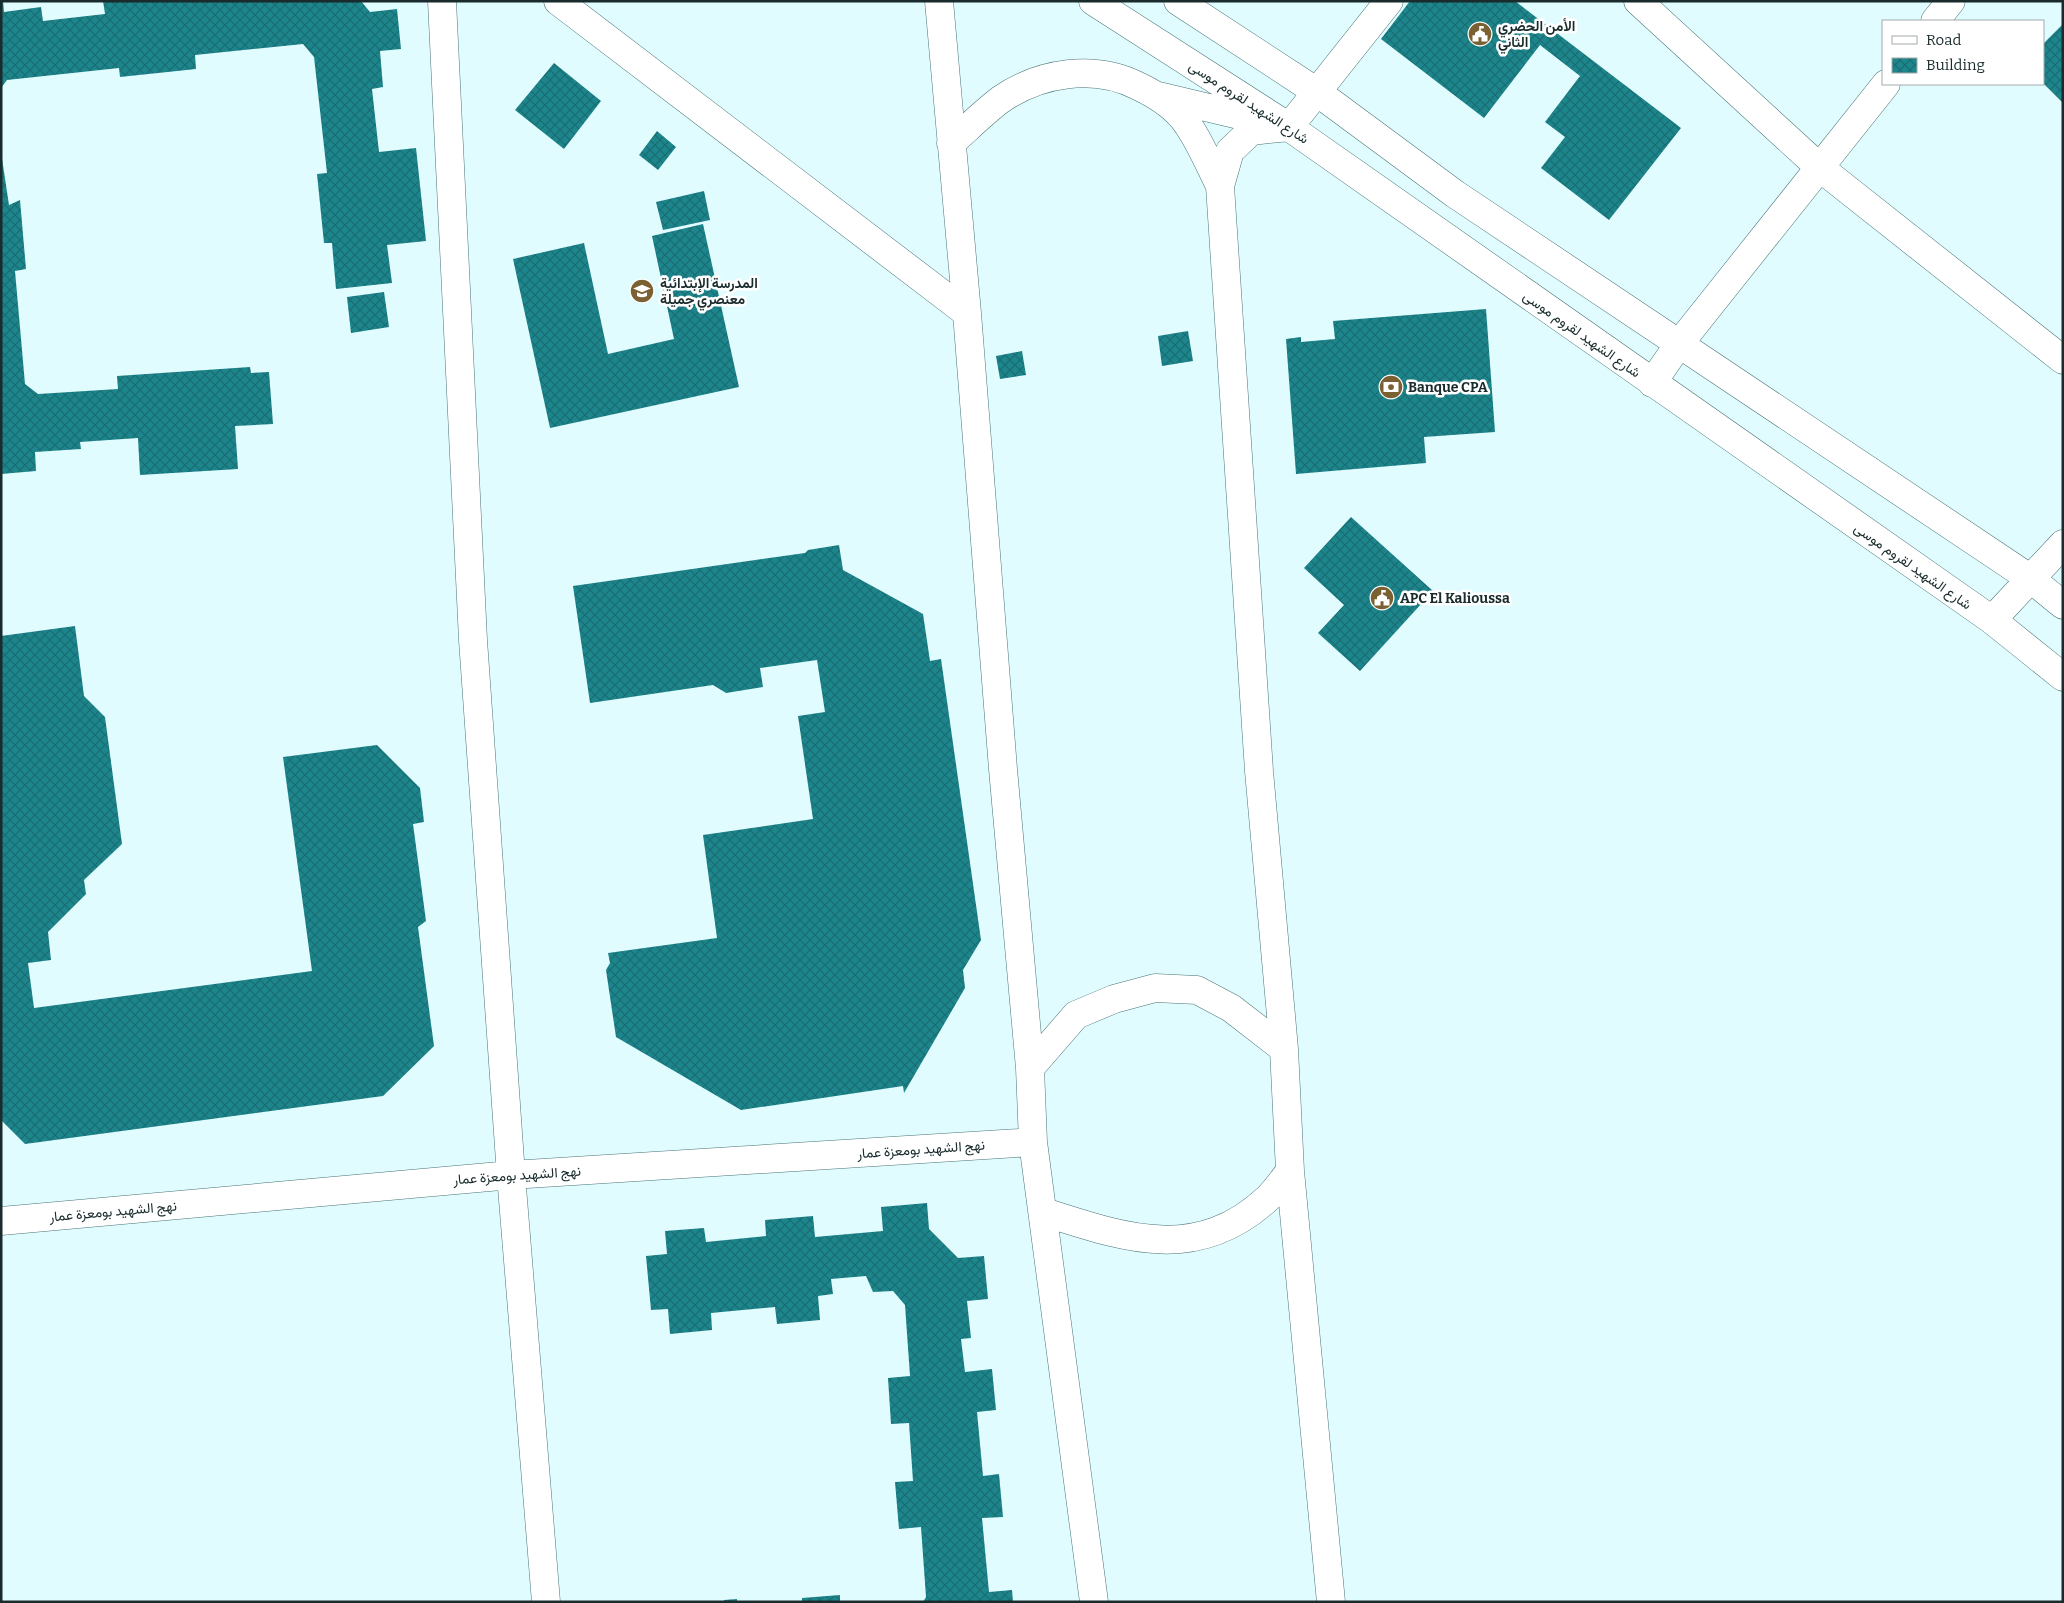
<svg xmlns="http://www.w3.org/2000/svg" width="2064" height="1603" viewBox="0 0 2064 1603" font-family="Bitter,Vazirmatn,serif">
<defs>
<pattern id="building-cross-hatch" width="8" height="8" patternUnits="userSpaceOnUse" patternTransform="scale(1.25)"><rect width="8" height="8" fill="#1d868d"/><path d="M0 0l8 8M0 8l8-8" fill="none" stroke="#196e73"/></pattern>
</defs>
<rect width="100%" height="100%" fill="#e1fcfe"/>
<path fill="url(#building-cross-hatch)" d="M1,1h2l1,11 37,-5 2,14 62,-7 -2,-13h258l9,11 27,-3 4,40 -21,2 3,36 -11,2 7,63 37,-4 10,93 -39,4 5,38 -56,6 -4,-46h-8l-7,-69 10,-1 -13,-116 -11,-13 -108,11 1,14 -76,8 -1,-9 -112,12 -6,8z
M1410,1h105l166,127 -72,92 -68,-52 24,-31 -20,-15 35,-46 -40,-31 -56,73 -103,-79z
M2063,24v79l-20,-20v-39z
M554,63l47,38 -37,48 -49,-39z
M657,131l19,16 -18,23 -19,-15z
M1,152l8,53 11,-5 6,69 -11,2 10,113 13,10 80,-5 -1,-13 133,-9 1,6 18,-1 4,52 -38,2 3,43 -98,6 -2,-37 -58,4 1,7 -46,3 1,19 -35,3z
M704,191l6,29 -47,10 -7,-28z
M703,224l36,163 -189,41 -37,-169 71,-16 24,111 66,-15 -22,-103z
M384,292l5,35 -38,6 -4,-36z
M1486,309l9,123 -71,5 2,26 -130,11 -10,-135 15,-2v5l34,-3 -2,-18z
M1188,331l5,30 -31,5 -4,-30z
M1022,351l4,24 -26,4 -4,-23z
M1351,517l82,74 -73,80 -42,-38 26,-28 -40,-37z
M839,545l4,25 80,44 7,47 11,-2 40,281 -18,30 2,18 -61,105 -1,-7 -162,24 -125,-73 -10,-67 4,-7 -2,-10 109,-15 -14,-103 110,-16 -15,-103 27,-4 -8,-52 -57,8 3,19 -37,6 -13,-8 -123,18 -17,-117 232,-33 3,-3z
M75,626l9,70 21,21 17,127 -38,36 2,14 -38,38 3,28 -23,3 6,45 278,-37 -29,-214 94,-12 43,43 4,34 -11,2 13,97 -8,6 16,119 -51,50 -358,48 -24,-24v-484z
M927,1203l2,26 29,29 26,-2 4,43 -21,2 4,37 -10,1 4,33 27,-3 4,41 -19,2 6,64 16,-2 4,43 -21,1 7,74 23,-2 1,12h-90l3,-5 -5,-70 -22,2 -4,-47 18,-1 -4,-58 -18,1 -3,-46 22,-2 -5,-71 -12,-14 -20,1 -7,-16 -35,3 2,15 -15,2 2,24 -43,4 -2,-17 -64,6 1,17 -42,4 -2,-25 -17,1 -5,-54 21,-2 -2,-23 39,-3 2,14 60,-6 -1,-16 48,-4 2,21 68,-6 -2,-24z
M840,1595v7h-38v-4z
M737,1599v3h-13v-2z"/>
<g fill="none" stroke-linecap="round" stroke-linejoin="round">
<g stroke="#497477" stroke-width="29">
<path id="minor" d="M442,1l31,639 38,535 35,427
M558,1l409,312
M939,1l28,312 36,456 27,299 3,74 61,460
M1093,1l196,126 703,493 71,57
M1178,1l139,91 138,102 576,385 32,26
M1638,1l181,166 244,193
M1935,21l16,-20
M1159,96l109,26
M951,143c16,-14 32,-30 49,-43 40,-28 94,-36 138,-14 19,9 39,22 50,39 13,19 22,41 32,61
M1652,383l27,-39 207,-260
M1992,620l71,-76
M1030,1068l46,-53 38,-16 41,-11 42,2 34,18 53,41
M1044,1212c81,26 153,52 224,-14 8,-8 15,-18 22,-27
M1,1221l510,-46 522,-33
M1331,1602l-41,-431 -6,-122 -25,-278 -39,-585 10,-35 21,-20 38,-4 100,-126"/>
</g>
<use href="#minor" stroke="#fff" stroke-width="28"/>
</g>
<defs>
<g id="civic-disc" transform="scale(1.25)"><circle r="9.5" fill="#7b6032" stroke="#fff"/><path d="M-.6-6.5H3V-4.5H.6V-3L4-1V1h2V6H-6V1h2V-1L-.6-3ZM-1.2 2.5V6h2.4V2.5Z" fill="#fff"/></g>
<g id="school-disc" transform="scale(1.25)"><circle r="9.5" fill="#7b6032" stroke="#fff"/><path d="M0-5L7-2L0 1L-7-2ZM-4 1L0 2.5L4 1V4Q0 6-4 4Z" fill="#fff"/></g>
<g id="bank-disc" transform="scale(1.25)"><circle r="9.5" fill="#7b6032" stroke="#fff"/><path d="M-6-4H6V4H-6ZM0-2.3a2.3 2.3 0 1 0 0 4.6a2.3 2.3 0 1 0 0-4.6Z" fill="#fff"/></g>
</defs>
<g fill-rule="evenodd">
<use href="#civic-disc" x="1480" y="34"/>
<use href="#school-disc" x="642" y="291"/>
<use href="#bank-disc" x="1391" y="387"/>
<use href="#civic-disc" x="1382" y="598"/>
</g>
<g text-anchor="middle" stroke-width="5" stroke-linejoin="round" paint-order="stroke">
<g font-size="14" font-weight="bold" fill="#192b2c" stroke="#fff" text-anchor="start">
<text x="1498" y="31">الأمن الحضري<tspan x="1498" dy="16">الثاني</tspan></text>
<text x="660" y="288">المدرسة الإبتدائية<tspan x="660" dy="16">معنصري جميلة</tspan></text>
<text x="1408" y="392">Banque CPA</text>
<text x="1400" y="603">APC El Kalioussa</text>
</g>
<g font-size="14" fill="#192b2c" stroke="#fff">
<text transform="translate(1249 102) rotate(33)" y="5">شارع الشهيد لقروم موسى</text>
<text transform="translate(1582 334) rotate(35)" y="5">شارع الشهيد لقروم موسى</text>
<text transform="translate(1913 566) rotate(35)" y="5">شارع الشهيد لقروم موسى</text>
<text transform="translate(921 1149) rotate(-4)" y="5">نهج الشهيد بومعزة عمار</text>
<text transform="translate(517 1175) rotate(-4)" y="5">نهج الشهيد بومعزة عمار</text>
<text transform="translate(113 1211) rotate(-5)" y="5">نهج الشهيد بومعزة عمار</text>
</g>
</g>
<rect width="2064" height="1603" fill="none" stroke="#192b2c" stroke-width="5"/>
<rect x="1882" y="20" width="162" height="65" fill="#ffffff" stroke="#a3aaab"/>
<rect x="1892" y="36" width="25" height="8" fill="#ffffff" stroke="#a3aaab"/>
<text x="1926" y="45" font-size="15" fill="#192b2c">Road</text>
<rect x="1892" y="58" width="25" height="15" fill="url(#building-cross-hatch)" stroke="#a3aaab"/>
<text x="1926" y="70" font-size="15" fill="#192b2c">Building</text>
</svg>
